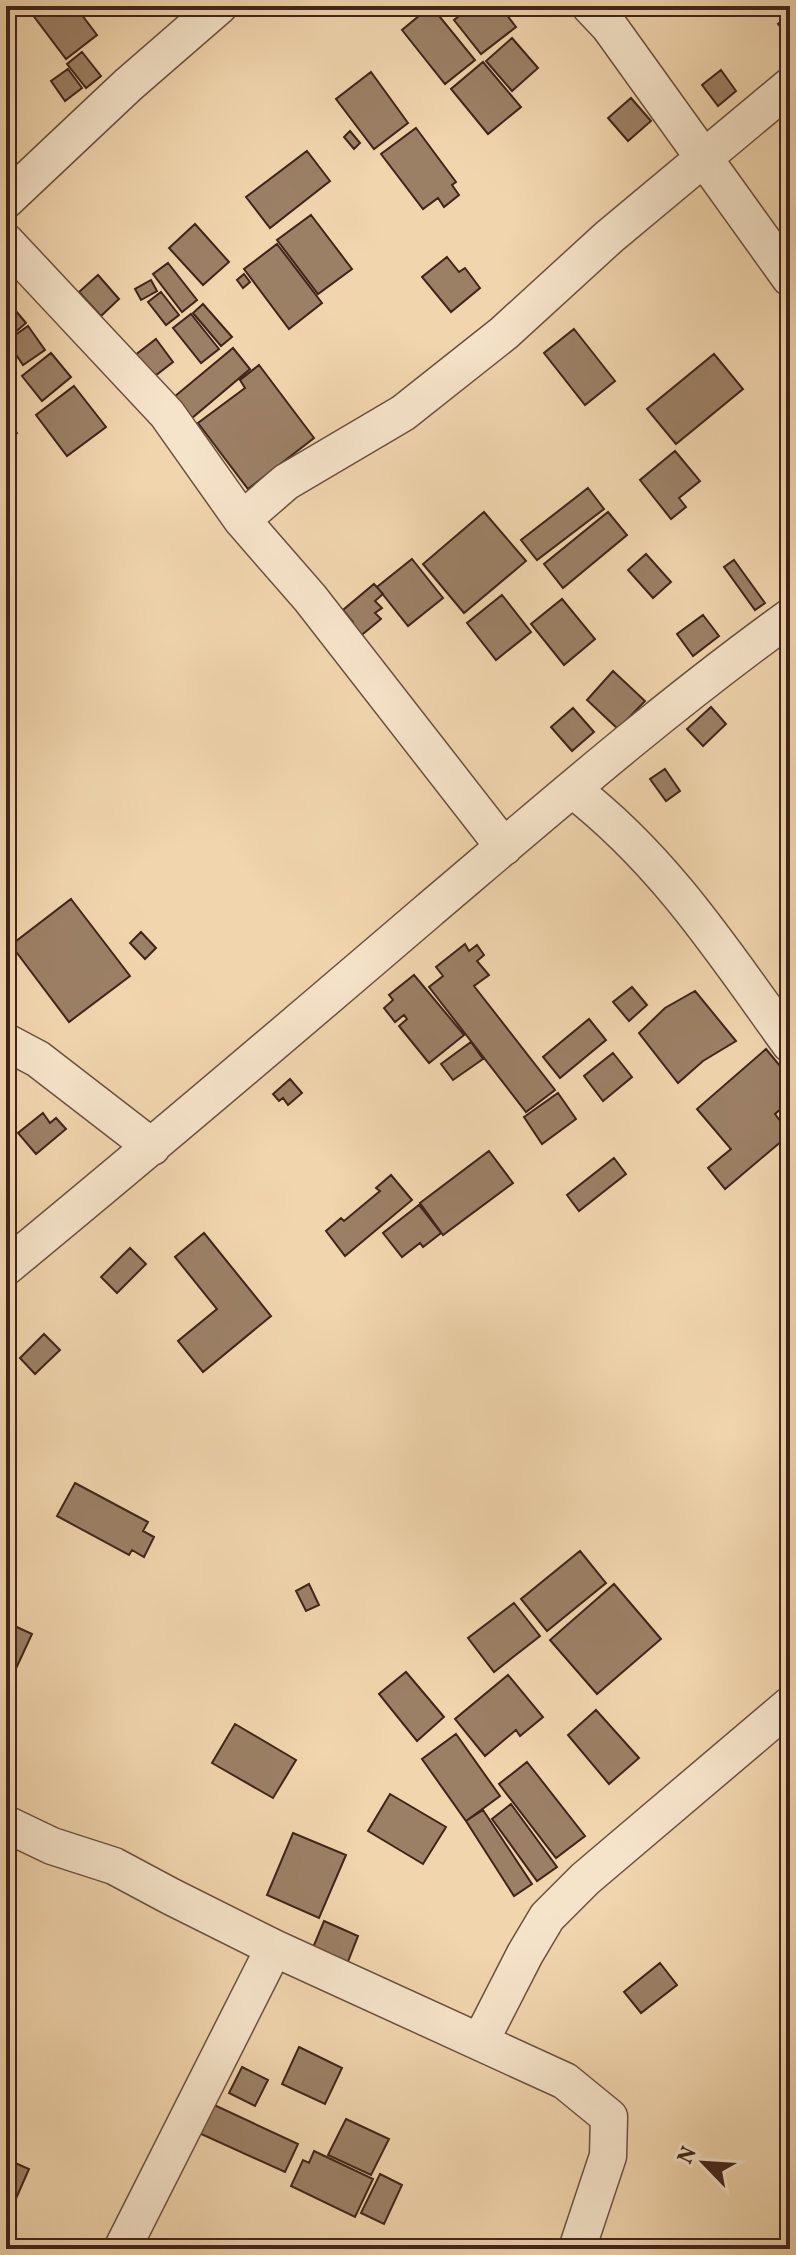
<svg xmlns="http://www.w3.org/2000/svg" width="796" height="2255" viewBox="0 0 796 2255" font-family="Vollkorn,serif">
<rect width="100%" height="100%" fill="#f1d5ad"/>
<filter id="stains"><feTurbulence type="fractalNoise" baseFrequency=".0025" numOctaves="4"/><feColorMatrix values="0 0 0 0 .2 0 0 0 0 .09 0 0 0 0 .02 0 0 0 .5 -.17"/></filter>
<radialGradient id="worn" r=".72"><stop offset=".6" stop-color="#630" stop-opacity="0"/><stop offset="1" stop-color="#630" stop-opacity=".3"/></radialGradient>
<path fill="#9c8066" stroke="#40241a" stroke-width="2" d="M26,6h49l22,29 -31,24z
M431,6l44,54 -30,24 -43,-54z
M472,6h28l16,21 -35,27 -27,-34z
M790,14v25l-12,-15z
M512,38l26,30 -26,23 -26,-30z
M82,52l19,24 -15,12 -19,-24z
M483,62l38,45 -33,27 -37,-45z
M68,69l14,19 -17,13 -14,-20z
M721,70l15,21 -18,15 -16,-21z
M371,72l37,51 -34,26 -38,-50z
M631,98l20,23 -23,20 -20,-23z
M416,128l40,54 -4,3 7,10 -15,12 -6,-9 -15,11 -42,-55z
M350,131l10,12 -6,6 -10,-12z
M307,151l23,30 -60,47 -24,-31z
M311,215l41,54 -34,25 -41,-54z
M195,224l34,38 -26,23 -34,-37z
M277,244l45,59 -33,26 -45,-60z
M447,257l12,15 6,-4 15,20 -29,24 -29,-35z
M168,263l29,37 -15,12 -29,-38z
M244,274l6,8 -7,6 -6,-8z
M98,275l21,24 -18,17 -22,-24z
M151,280l6,11 -16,9 -6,-11z
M161,292l18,23 -13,10 -18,-23z
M10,304l16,19 -14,12 -6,-7v-21z
M203,304l29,33 -11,9 -28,-33z
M191,314l28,35 -18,14 -28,-35z
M28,326l17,24 -22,15 -16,-24z
M574,329l41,52 -30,24 -41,-52z
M156,339l17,23 -22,17 -17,-23z
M233,348l17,21 -58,49 -18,-21z
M51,353l20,24 -29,24 -20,-25z
M714,354l29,35 -67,55 -29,-35z
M259,365l55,73 -66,51 -50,-66 47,-35 -5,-8z
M74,386l32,41 -39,29 -31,-41z
M6,419l11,14 -11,8z
M675,451l25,30 -21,17 7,9 -15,12 -31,-39z
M588,488l16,21 -67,51 -16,-20z
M484,512l42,49 -62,52 -41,-49z
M608,512l19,23 -64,53 -19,-24z
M646,554l25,28 -18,16 -25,-28z
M412,559l31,39 -35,28 -31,-39z
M734,560l31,43 -10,7 -31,-43z
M374,584l9,10 -8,7 7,7 -7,5 6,6 -23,19 -10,-12 5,-4 -10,-12z
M502,595l29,37 -35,28 -29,-37z
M562,599l33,40 -31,26 -33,-41z
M703,615l16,21 -26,20 -16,-22z
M613,671l32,30 -27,28 -31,-29z
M711,707l15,17 -23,22 -16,-17z
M573,708l21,24 -22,19 -21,-24z
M665,769l15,22 -14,10 -16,-22z
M71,899l59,77 -61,46 -58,-77z
M141,932l15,16 -11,11 -15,-16z
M465,944l4,7 8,-6 7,10 -7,6 12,14 -15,11 81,104 -29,22 -97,-125 14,-11 -7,-9z
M414,975l50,60 -35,28 -30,-37 8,-7 -3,-4 -9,7 -11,-14 9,-8 -4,-5z
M632,987l15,18 -18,16 -16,-19z
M695,991l41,50 -33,20 -25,22 -39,-50 26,-25z
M589,1019l17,21 -46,38 -17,-21z
M471,1042l12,17 -30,21 -12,-16z
M766,1049l24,29v23l-15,13 15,20 -65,55 -17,-21 23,-19 -34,-40z
M613,1053l19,24 -29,24 -19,-25z
M290,1079l12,14 -14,12 -5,-7 -4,3 -6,-7z
M558,1093l18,26 -34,25 -18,-27z
M43,1113l7,10 6,-5 10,11 -30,25 -18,-21z
M489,1151l24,32 -70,52 -23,-32z
M614,1158l12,16 -47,37 -12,-16z
M391,1175l21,25 -67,56 -19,-25 15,-13 3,3 36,-30 -4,-3z
M419,1205l22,28 -18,14 -3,-4 -18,14 -19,-24z
M204,1233l67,83 -68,56 -25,-31 39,-32 -42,-52z
M130,1248l16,16 -29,29 -16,-16z
M44,1334l16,16 -25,24 -15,-16z
M75,1483l73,39 -5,9 11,6 -10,20 -12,-7 -3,5 -72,-39z
M580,1551l26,32 -59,48 -26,-32z
M309,1584l10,21 -13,6 -10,-20z
M614,1584l47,55 -64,55 -47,-54z
M514,1603l26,33 -46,36 -26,-34z
M6,1622l26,12 -26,56z
M406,1672l38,45 -27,24 -38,-47z
M508,1675l35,42 -23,19 -4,-6 -31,26 -30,-37z
M596,1710l43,48 -30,26 -41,-49z
M235,1724l61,36 -23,38 -61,-35z
M456,1734l44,62 -34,25 -44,-62z
M527,1762l58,74 -29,22 -57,-74z
M390,1794l56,33 -23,37 -55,-33z
M511,1804l46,63 -20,14 -45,-62z
M483,1810l49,74 -18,12 -48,-75z
M293,1833l53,22 -27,63 -52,-23z
M324,1921l34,15 -11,28 -35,-14z
M660,1963l17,22 -36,28 -17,-21z
M299,2047l43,21 -17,36 -43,-20z
M242,2067l26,13 -13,26 -26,-13z
M212,2104l86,40 -13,28 -86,-39z
M346,2119l43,20 -18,36 -43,-20z
M314,2151l59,28 -18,38 -64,-31 12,-26 6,3z
M6,2159l23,10 -18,41 -5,-2z
M380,2174l22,11 -18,39 -23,-11z"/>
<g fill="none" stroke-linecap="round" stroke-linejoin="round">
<g stroke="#6c503f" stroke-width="39">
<path id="street" d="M590,6l19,20 181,252
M6,200l122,-115 91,-79
M6,242l161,172 75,106 68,78 194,249
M242,520l44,-38 117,-69 101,-80 105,-96 181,-151
M572,789c92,71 151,162 218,255
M6,1042l32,17 114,88
M6,1267c142,-117 282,-236 422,-356 119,-101 236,-203 362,-294
M6,1824l46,22 62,20 56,30 104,52 291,133 44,36 -1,39 -31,93
M480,2042l45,-88 22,-37 38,-38 205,-174
M122,2249l152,-301"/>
</g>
<use href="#street" stroke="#f6e4ca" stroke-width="36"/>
</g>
<rect width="796" height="2255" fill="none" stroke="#f1d5ad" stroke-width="32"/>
<rect x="8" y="8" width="780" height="2239" fill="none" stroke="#40241a" stroke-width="4"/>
<rect x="16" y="16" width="764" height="2223" fill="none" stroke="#40241a" stroke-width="2"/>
<g transform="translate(704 2163) rotate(295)" stroke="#f6e4ca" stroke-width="6" paint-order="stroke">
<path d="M0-6L14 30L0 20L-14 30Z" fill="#40241a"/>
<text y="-12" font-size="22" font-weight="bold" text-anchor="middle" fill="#40241a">N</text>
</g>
<rect width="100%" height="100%" filter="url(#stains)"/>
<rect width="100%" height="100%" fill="url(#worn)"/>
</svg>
